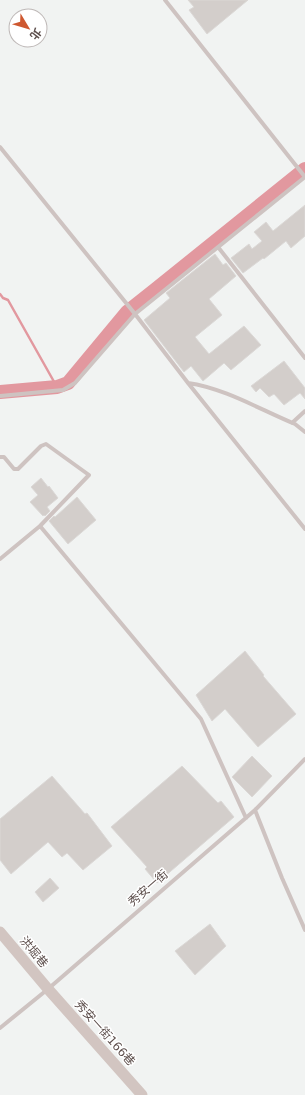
<svg xmlns="http://www.w3.org/2000/svg" width="305" height="1095" viewBox="0 0 305 1095" font-family="'DejaVu Sans','Noto Sans TC',sans-serif">
<rect width="100%" height="100%" fill="#f1f3f2"/>
<g fill="none" stroke-linecap="round" stroke-linejoin="round">
<path stroke="#e2989f" stroke-width="2.5" d="M0,294l3,4 5,2 49,87"/>
<path stroke="#e2989f" stroke-width="14" d="M0,392l57,-5 11,-4 59,-71 29,-23 149,-120"/>
</g>
<path fill="#d3cecb" stroke="#dbd8d6" d="M188,0h60l-41,34 -18,-24 5,-3z
M305,205v31l-14,12 -5,-7 -22,18 -1,-1 -20,15 -12,-15 18,-14 3,5 10,-8 -8,-9 12,-10 7,9z
M215,254l8,11 3,-2 10,13 -27,23 13,16 -27,22 14,17 35,-28 17,19 -30,25 -7,-7 -21,18 -12,-15 -7,6 -40,-52 26,-22 -4,-5z
M284,361l21,27v11l-5,-6 -16,12 -10,-11 -5,3 -9,-9 -4,4 -5,-6z
M41,478l7,9 1,-1 9,12 -11,9 3,4 -5,5 -1,-1 -1,1 -13,-14 8,-7 -7,-8z
M77,497l19,23 -28,24 -19,-23 5,-5 1,1z
M245,651l19,24 -1,1 33,38 -38,33 -33,-38 -13,12 -16,-26z
M252,756l20,20 -20,21 -20,-20z
M182,766l36,37 3,-2 13,16 -77,66 -12,-14 2,-2 -36,-40z
M52,776l33,38 2,-1 25,33 -29,24 -16,-17 -5,4 -14,-15 -37,32 -11,-14v-41z
M50,878l9,10 -16,14 -8,-10z
M210,924l16,22 -31,29 -20,-24z"/>
<g fill="none" stroke-linecap="round" stroke-linejoin="round">
<path stroke="#cec3c1" stroke-width="4" d="M165,0l140,177
M0,147l135,167 53,69 117,146
M218,247l87,111
M188,383c36,5 73,27 107,41l10,8
M0,396l63,-6 12,-7 60,-69 170,-137
M292,423l13,-12
M0,457h4l10,12h4l23,-23 5,-2 43,31 -49,51 -40,33
M40,526l161,193 45,99
M255,810l27,68 23,52
M0,1028l48,-39 207,-179 50,-51"/>
<path stroke="#d2c5c1" stroke-width="11" d="M0,932l48,57 94,106"/>
</g>
<g text-anchor="middle" stroke-width="3" stroke-linejoin="round" paint-order="stroke">
<g font-size="12" fill="#5c4e4b" stroke="#fff">
<text transform="translate(148 888) rotate(-41)" y="4">秀安一街</text>
<text transform="translate(34 952) rotate(50)" y="4">洪堀巷</text>
<text transform="translate(105 1033) rotate(48)" y="4">秀安一街166巷</text>
</g>
</g>
<g transform="translate(28 28) rotate(128)"><circle r="19" fill="#ffffff" stroke="#beb8b7"/>
<path d="M0-3L7 15L0 10L-7 15Z" fill="#ce5830"/>
<text y="-6" font-size="11" font-weight="bold" text-anchor="middle" fill="#5c4e4b">北</text>
</g>
</svg>
